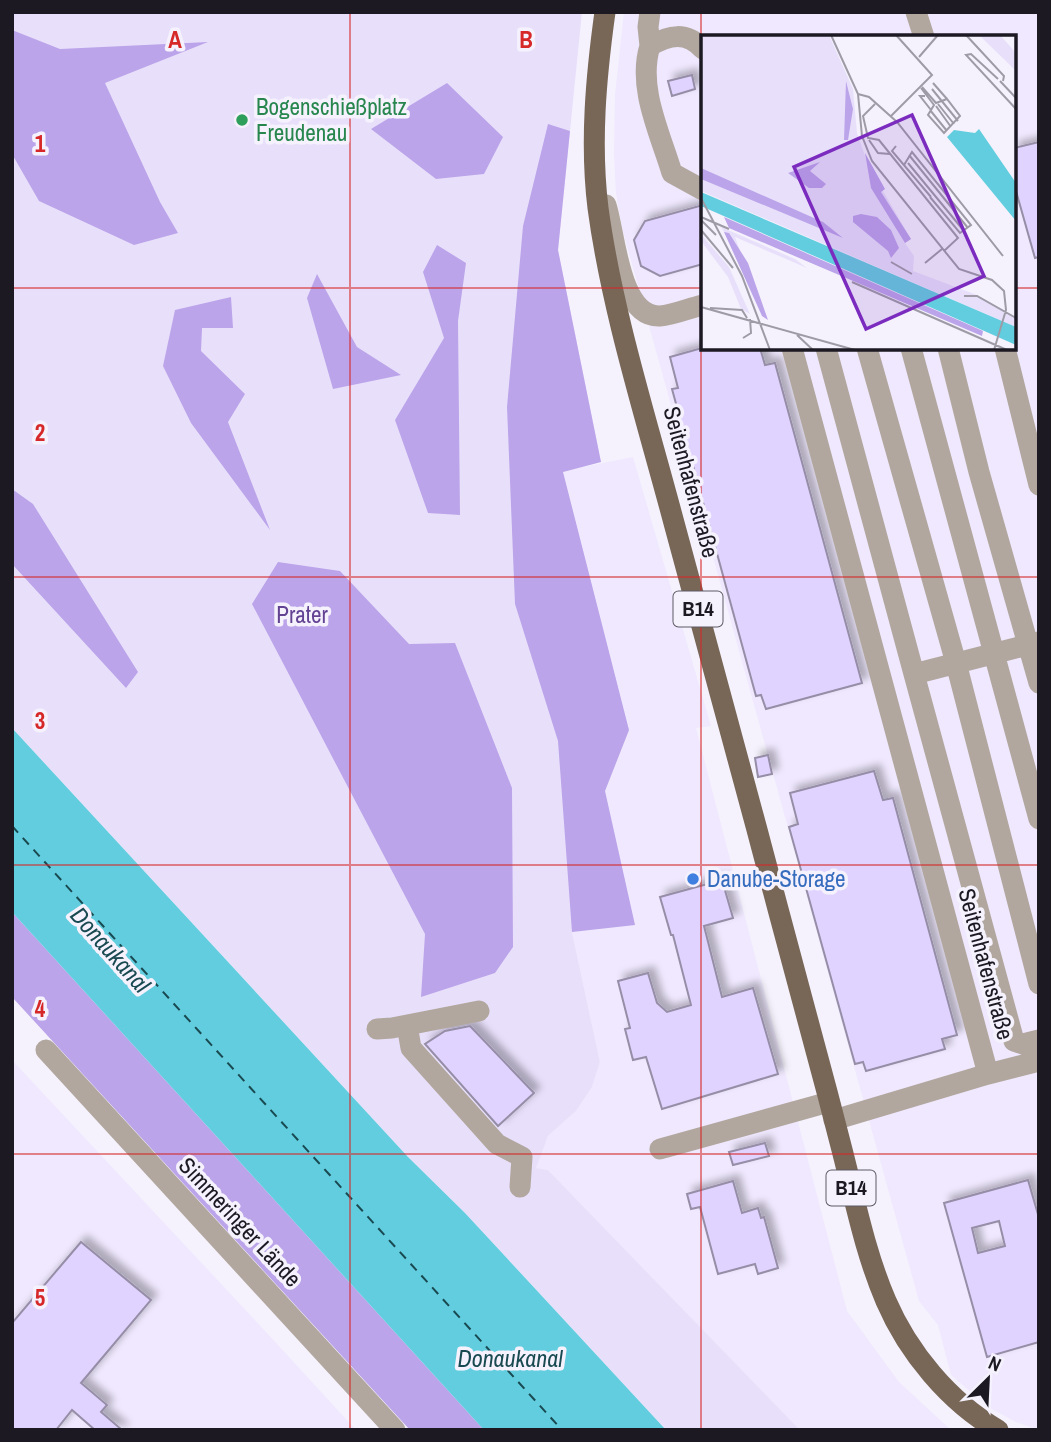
<svg xmlns="http://www.w3.org/2000/svg" width="1051" height="1442" viewBox="0 0 1051 1442" font-family="'Archivo Narrow',sans-serif">
<defs>
<filter id="shadow"><feDropShadow dx="6" dy="-6" stdDeviation="3.5" flood-color="#0004"/></filter>
</defs>
<rect width="100%" height="100%" fill="#f5f2fd"/>
<path fill="#efe8fe" fill-rule="evenodd" d="M624,12h415v1418l-23,-8 -28,-15 -37,-32 -13,-50 -19,-24 -297,-1073 -6,-35 -2,-39 1,-59zM703,37h311v311h-311z
M633,457l78,269 -15,2 151,583 52,71 52,48h-151l-252,-260 -13,-2 13,-32 28,-25 16,-24 8,-25 -28,-130 63,-7 -30,-134 24,-62 -66,-258z
M12,1060l254,272 90,98h-344z"/>
<path fill="#e8e0fb" d="M12,12h570l-24,238 43,212 -38,10 66,258 -24,61 30,134 -63,7 28,130 -8,25 -16,24 -28,25 -12,32 12,2 252,260h-134l-201,-217 -57,-56 -396,-429z"/>
<path fill="#bba4e9" d="M12,30l48,19 148,-7 -103,41 55,119 18,31 -44,12 -95,-44 -27,-47z
M447,83l56,54 -19,37 -48,5 -65,-50z
M548,124l22,7 -12,119 43,212 -38,10 66,258 -24,61 30,134 -63,7 -14,-191 -43,-137 -8,-197 16,-181z
M437,245l29,18 -8,58 2,194 -32,-2 -33,-93 49,-82 -21,-66z
M317,274l40,73 44,28 -68,14 -26,-91z
M231,297l2,31h-31l-1,23 44,43 -17,28 42,108 -79,-107 -28,-57 12,-56z
M12,489l21,15 105,168 -12,16 -114,-124z
M278,562l62,9 69,73 46,-1 57,145 1,159 -18,26 -74,24 4,-63 -173,-330z
M12,912l472,518h-74l-398,-433z"/>
<path fill="#62cdde" d="M12,728l396,429 57,56 201,217h-182l-472,-518z"/>
<g fill="none" stroke-linecap="round" stroke-linejoin="round">
<path stroke="#194951" stroke-width="2" stroke-dasharray="9 7" stroke-linecap="butt" d="M12,826l550,604"/>
</g>
<path fill="#e1d3ff" stroke="#968ea7" stroke-width="2" fill-rule="evenodd" filter="url(#shadow)" d="M692,75l3,14 -23,7 -4,-15z
M1039,142v115l-4,1 -21,-74v-36z
M703,205v59l-43,12 -19,-10 -7,-26 11,-19z
M702,348h58l5,17 10,-2 87,320 -96,26 -5,-14 -5,1 -84,-307 6,-1 -8,-31z
M768,755l4,19 -14,3 -3,-19z
M874,771l9,29 10,-2 64,237 -15,4 3,10 -79,22 -3,-9 -8,2 -66,-237 9,-3 -8,-31z
M722,880l11,38 -29,8 18,71 31,-9 25,86 -116,35 -16,-52 -13,3 -8,-31 5,-1 -12,-47 30,-8 9,30 10,9 24,-7 -18,-70h-2l-11,-38z
M470,1026l64,67 -36,33 -73,-82 20,-13z
M765,1143l4,13 -36,9 -4,-13z
M1028,1180l11,38v124l-52,15 -43,-154zM999,1221l6,25 -27,7 -6,-25z
M733,1181l9,32 16,-5 3,10 3,-1 14,51 -20,6 -3,-10 -37,10 -18,-67 -9,2 -4,-15z
M81,1242l70,58 -70,83 26,22 -6,7 21,18h-27l-23,-20 -16,20h-44v-107z"/>
<g fill="none" stroke-linecap="round" stroke-linejoin="round">
<path stroke="#b1a79e" stroke-width="21" d="M650,12l-2,15 2,19c19,-11 36,-15 53,3
M916,12l8,25
M650,46c-13,41 10,87 22,127l31,17
M606,205c9,27 13,113 54,111 14,-1 29,-8 43,-11
M792,348l196,726 -154,46
M826,348l88,326 125,-32
M867,348l89,315 83,321
M911,348l128,471
M948,348l31,124 60,211
M1005,348l34,137
M914,674l100,367 9,3 16,-4
M407,1025l4,23 86,96 25,13 -2,30
M377,1029l15,-1 87,-17
M46,1050l349,380
M988,1074l51,-13
M660,1149l169,-47"/>
<path stroke="#786757" stroke-width="21" d="M605,12c-9,65 -15,131 -7,196 14,104 49,213 76,315 35,128 70,257 104,386 21,77 42,155 62,233 14,53 24,108 46,159 22,51 63,101 112,129"/>
</g>
<path fill="none" stroke="#d62828" stroke-width="2" stroke-opacity="0.55" d="M350,12v1418M701,12v1418M12,288h691M1014,288h25M12,577h1027M12,865h1027M12,1154h1027"/>
<circle fill="#2e9e5b" stroke="#f5f2fd" stroke-width="2.5" cx="242" cy="120" r="7"/>
<circle fill="#3f7fe0" stroke="#f5f2fd" stroke-width="2.5" cx="693" cy="879" r="7"/>
<g text-anchor="middle" stroke-width="7" stroke-linejoin="round" paint-order="stroke">
<g fill="#f5f2fd" stroke="#5d5a64" stroke-width="2">
<rect x="673.5" y="591.5" width="49" height="35" rx="5"/>
<rect x="826.5" y="1170.5" width="49" height="35" rx="5"/>
</g>
<g font-size="21" font-weight="bold" fill="#1c1923">
<text x="698" y="616">B14</text>
<text x="851" y="1195">B14</text>
</g>
<g font-size="23" fill="#27864d" stroke="#f5f2fd" text-anchor="start">
<text x="256" y="115">Bogenschießplatz<tspan x="256" dy="26">Freudenau</tspan></text>
</g>
<g font-size="23" fill="#1c1923" stroke="#f5f2fd">
<text transform="translate(691 482) rotate(75)" y="8">Seitenhafenstraße</text>
<text transform="translate(986 964) rotate(75)" y="8">Seitenhafenstraße</text>
<text transform="translate(240 1222) rotate(47)" y="8">Simmeringer Lände</text>
</g>
<g font-size="23" fill="#634294" stroke="#f5f2fd">
<text x="302" y="623">Prater</text>
</g>
<g font-size="23" fill="#366cbe" stroke="#f5f2fd" text-anchor="start">
<text x="707" y="887">Danube-Storage</text>
</g>
<g font-size="24" font-style="italic" fill="#194951" stroke="#f5f2fd">
<text transform="translate(110 950) rotate(48)" y="8">Donaukanal</text>
<text x="510" y="1367">Donaukanal</text>
</g>
</g>
<g transform="translate(701 35)">
<rect width="315" height="315" fill="#f5f2fd"/>
<path d="M0,0h128l24,54 4,44 12,34 42,72 -6,4 9,13 -1,15 64,24 39,22v10l-315,-136zM278,0h21l16,18v18zM20,192l74,32 12,9 -72,-31 10,27zM0,199l28,33 21,47 -9,-5 -13,-32 -27,-36z" fill="#e8e0fb"/>
<path d="M145,46l7,28 -5,31h-4zM164,118l20,36 -4,3 30,47 -6,4 -34,-55zM119,127l-10,9 16,13 -4,4h-13l-21,-15zM0,133l122,54 20,16 -142,-59zM160,179l16,3 14,13 8,18 -8,10 -3,-7 -35,-29v-6zM23,182l259,114 -1,5 -253,-108zM23,197l5,1 19,30 20,57 -6,-4z" fill="#bba4e9"/>
<path d="M278,94l37,54v38l-69,-84 7,-7 21,3zM0,157l315,135v18l-315,-139z" fill="#62cdde"/>
<path fill="none" stroke="#62cdde" stroke-width="3.5" d="M8,168l287,126"/>
<path fill="none" stroke="#9e9ba6" stroke-width="2" d="M130,0l27,59 4,42 10,25 87,108 33,11 12,11 2,19 -12,40M265,0l38,41 -1,5M218,22l19,-22M297,44l-27,-25 -5,1 50,54M299,46l16,17M232,48l14,16M220,53l13,17 -6,10 16,18 16,-17 -13,-17 -11,4 -14,-16M231,54l26,32M157,59l11,3 28,25 106,134M224,61h-5l11,14M174,69l-12,12 5,22 11,2 79,98 -14,13M237,69l16,20M235,71l15,21M229,75l17,21M189,82l42,-42 -36,-40M168,105l9,13 12,1M195,111l-4,5 39,46M208,120l59,73M207,128l56,68M203,130l8,-13 59,73 -11,8 -30,-36M0,163l41,78 28,74M0,182l28,12M0,185l15,15M0,195l32,38M190,227l21,12M224,228l17,-14M151,247l155,68M263,261h13l39,22M0,272l154,43M9,273l32,2 5,8M96,300l16,15M42,303l8,-5 -1,-14"/>
<path fill="#7b2cbf" fill-opacity="0.15" stroke="#7b2cbf" stroke-width="3.5" d="M211,80l72,161 -118,53 -72,-162z"/>
<rect width="315" height="315" fill="none" stroke="#1c1923" stroke-width="3.5"/>
</g>
<g font-size="23" text-anchor="middle" font-weight="bold" fill="#d62828" stroke="#f5f2fd" stroke-width="7" stroke-linejoin="round" paint-order="stroke">
<text x="175" y="48">A</text>
<text x="526" y="48">B</text>
<text x="40" y="152">1</text>
<text x="40" y="441">2</text>
<text x="40" y="729">3</text>
<text x="40" y="1017">4</text>
<text x="40" y="1306">5</text>
</g>
<rect width="1051" height="1442" fill="none" stroke="#1c1923" stroke-width="28"/>
<g transform="translate(988 1379) rotate(24)" stroke="#f5f2fd" stroke-width="5" paint-order="stroke">
<path d="M0-5L12 26L0 18L-12 26Z" fill="#1c1923"/>
<text y="-10" font-size="19" font-weight="bold" text-anchor="middle" fill="#1c1923">N</text>
</g>
</svg>
